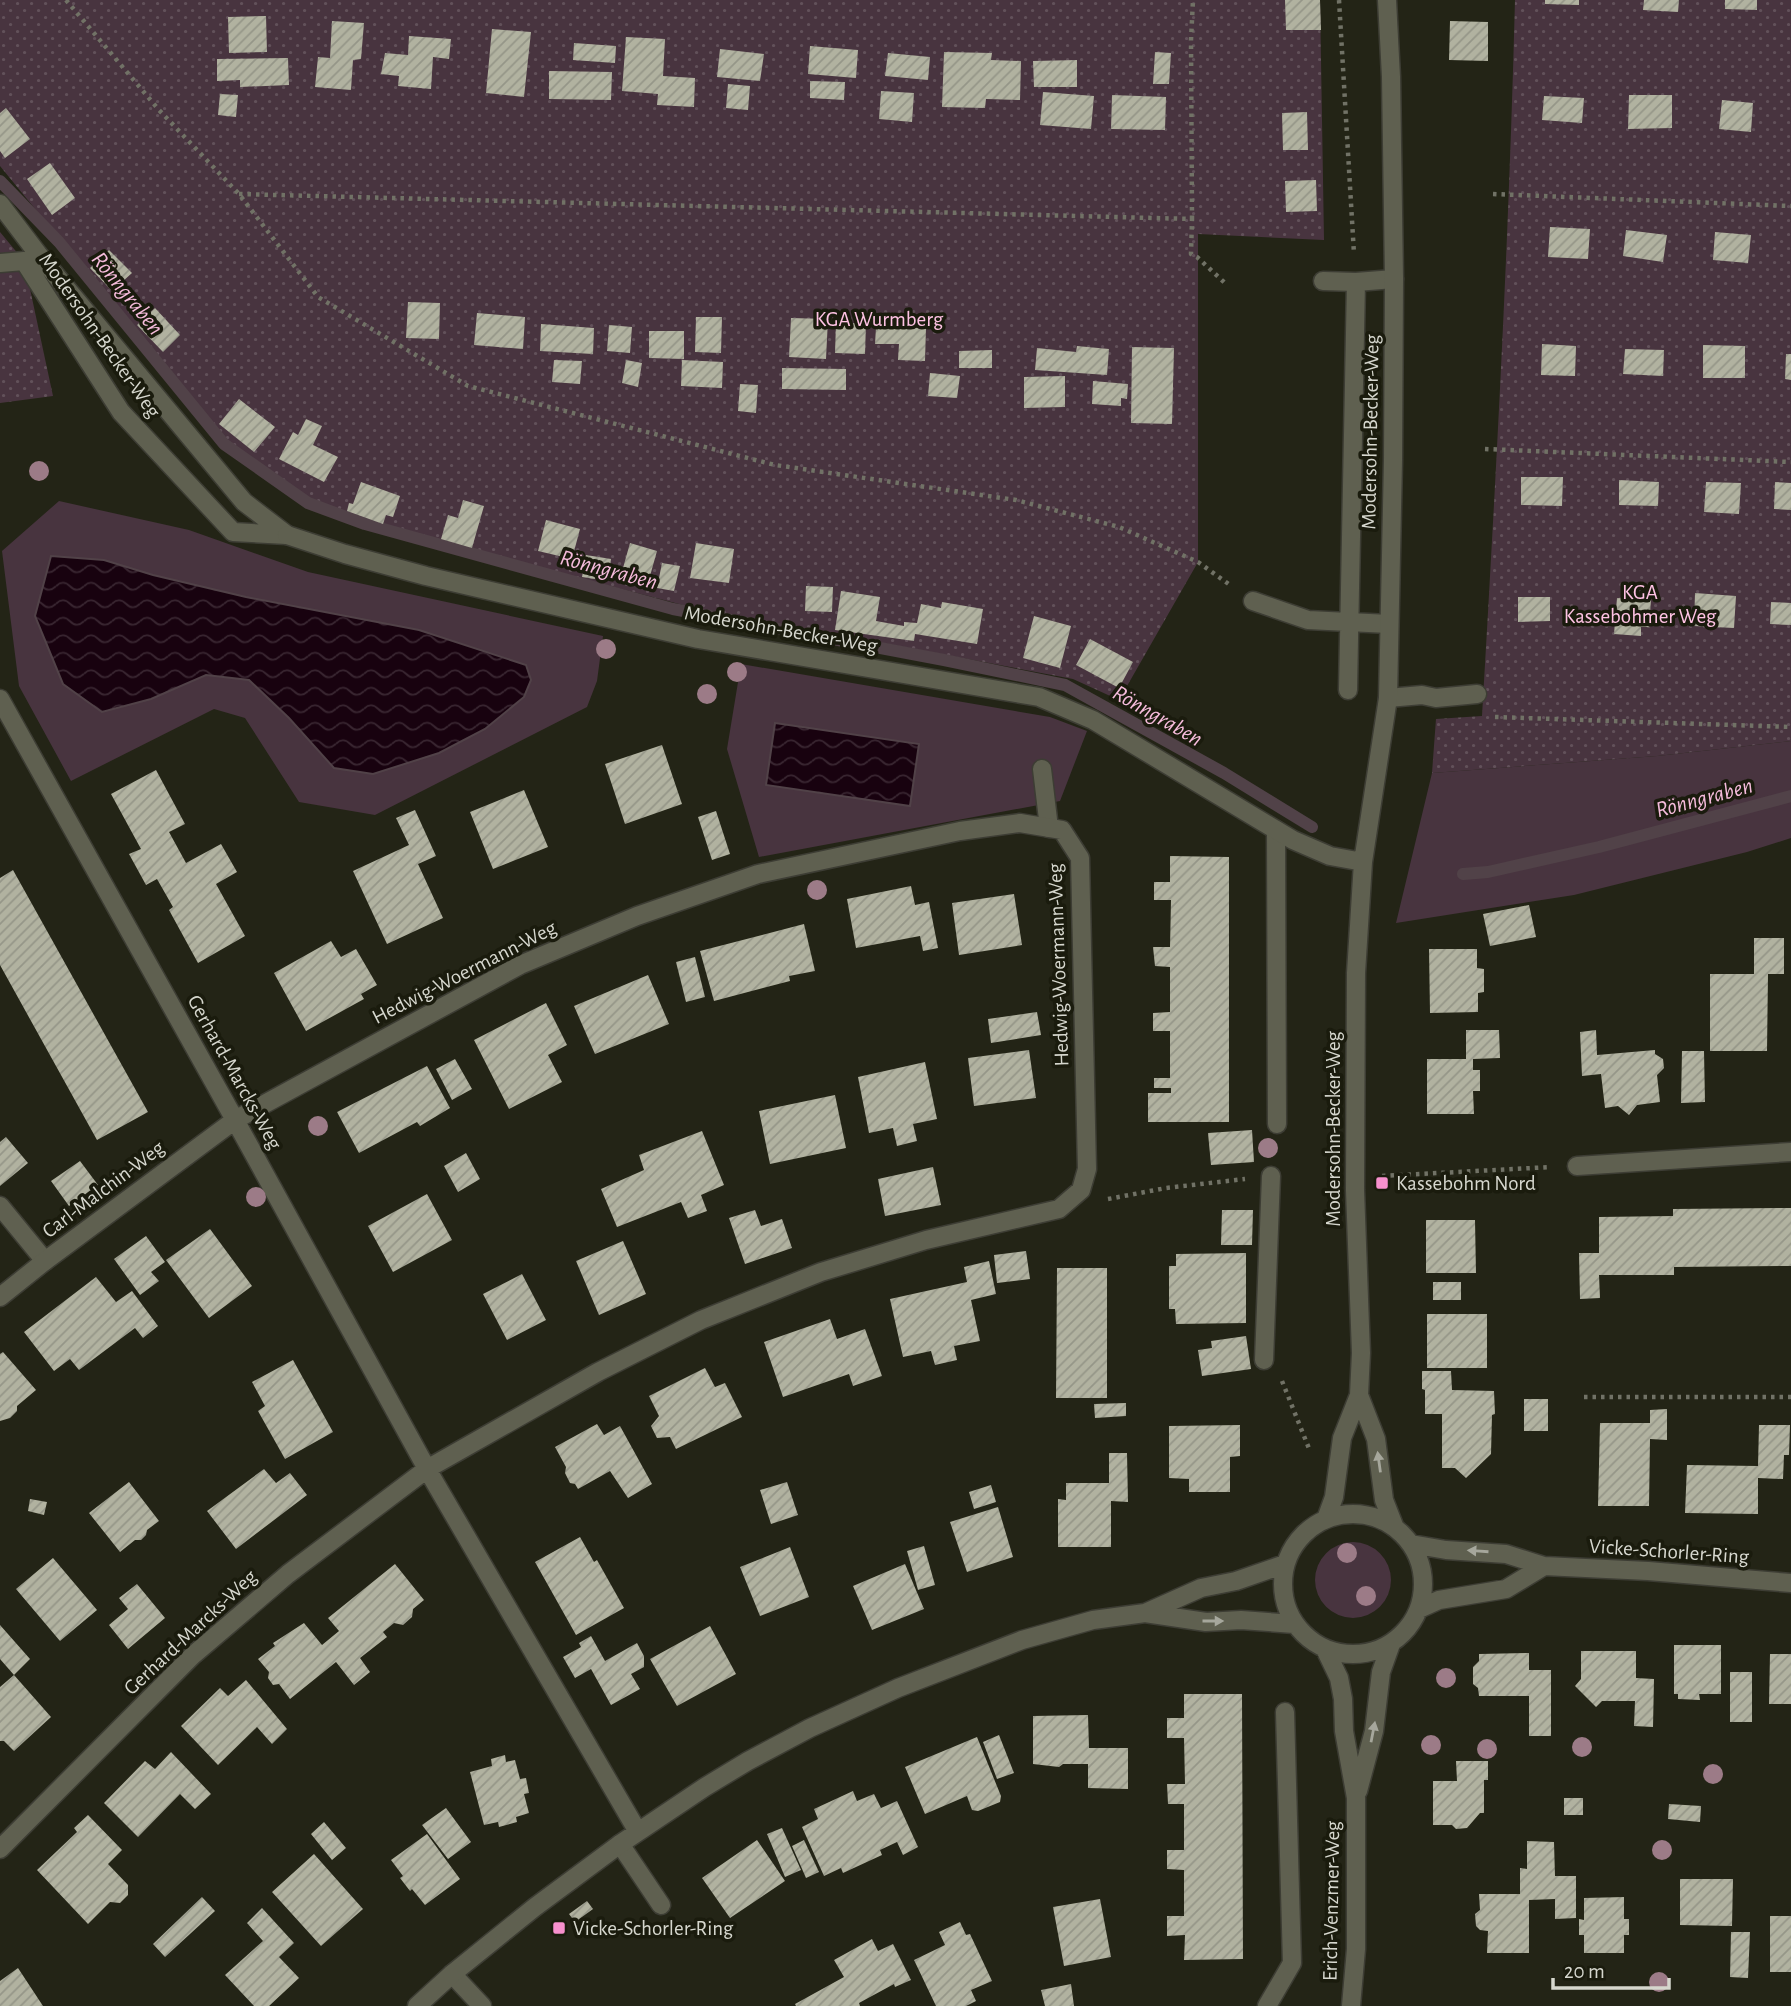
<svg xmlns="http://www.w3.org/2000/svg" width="1791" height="2006" viewBox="0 0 1791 2006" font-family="'Alegreya Sans',sans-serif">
<defs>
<pattern id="garden-dots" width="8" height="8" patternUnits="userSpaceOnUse" patternTransform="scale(1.75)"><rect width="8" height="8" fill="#48343f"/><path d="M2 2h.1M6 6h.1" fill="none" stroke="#62515a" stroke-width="1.8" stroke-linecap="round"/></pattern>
<pattern id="water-waves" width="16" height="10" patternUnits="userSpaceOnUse" patternTransform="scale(1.75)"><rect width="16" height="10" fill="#18020f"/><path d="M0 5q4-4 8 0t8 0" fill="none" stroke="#392631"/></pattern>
<pattern id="building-hatch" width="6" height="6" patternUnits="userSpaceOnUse" patternTransform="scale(1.75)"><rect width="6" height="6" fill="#b1b2a0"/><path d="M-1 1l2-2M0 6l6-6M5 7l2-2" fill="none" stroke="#959688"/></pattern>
</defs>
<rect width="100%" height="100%" fill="#232416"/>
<path fill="#48343f" d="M59,501l130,29 119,42 295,64 -6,45 -10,26 -212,108 -76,-13 -54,-84 -31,-9 -143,72 -52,-95 -17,-135z
M741,664l309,53 37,14 -27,70 -301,56 -32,-108z
M1791,741v97l-44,14 -173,43 -178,28 36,-150 225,-17z
M1315 1580a38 38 0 1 1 76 0a38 38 0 1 1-76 0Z"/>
<path fill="url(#garden-dots)" d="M0,0h1320l4,240 -126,-6v328l-79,138 -46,-21 -390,-74 -317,-83 -55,-21 -92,-67 -219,-268z
M1515,0h276v741l-134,15 -225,17 4,-54 46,-3c14,-239 27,-477 33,-716z
M0,232l24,29 29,135 -53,7z"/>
<path fill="url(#water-waves)" stroke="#514248" stroke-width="2" d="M51,556l53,4 49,15 93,22 173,33 107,35 5,15 -7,17 -39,32 -46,24 -66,21 -39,-6 -45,-50 -40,-38 -43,-5 -55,24 -49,13 -39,-28 -28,-68z
M775,723l144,21 -9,62 -144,-21z"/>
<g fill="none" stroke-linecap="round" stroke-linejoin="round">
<path stroke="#514248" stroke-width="12" d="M0,181l59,61 165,202 84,59 57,21 308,85 271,51 121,25 159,88 88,54
M1463,874l25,-2 111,-25 192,-51"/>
</g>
<path fill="url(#building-hatch)" d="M1285,0h35l1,30h-35z
M1545,0h34v5l-34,-1z
M1644,0h35l-1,12 -35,-2z
M1725,0h32v10l-32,-1z
M266,16l1,36 -38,1 -1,-36z
M332,21l32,2 -3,36 -8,1 -2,30 -36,-3 3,-30 12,1z
M1450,21l38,1v39l-39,-1z
M492,29l39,3 -7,65 -38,-4z
M409,36l42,3 -2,20 -16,-2 -2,32 -33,-3 1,-10 -18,-2 4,-21 23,2z
M626,37l39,2 -2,37 32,2 -1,29 -37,-2 1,-11 -36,-3z
M574,43l42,3 -1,17 -42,-3z
M810,46l48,4 -2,28 -48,-4z
M720,49l44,5 -4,27 -43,-4z
M944,52l48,1 -1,7 30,1 -1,39 -34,-1 -1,9 -43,-1z
M1155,52l16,1 -2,31h-16z
M888,53l42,4 -2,23 -43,-4z
M288,58l1,27 -49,2v-7l-23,1v-22z
M1077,60v27h-43l-1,-26z
M549,71l63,1 -1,28 -62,-1z
M810,81l35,1 -1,18 -34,-2z
M728,84l22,2 -2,24 -22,-2z
M881,91l33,2 -2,29 -33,-3z
M1043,92l51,4 -3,33 -51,-4z
M220,94l18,1 -2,22 -18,-2z
M1112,95l54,2 -1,33 -54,-1z
M1629,95h43v33l-44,1z
M1544,96l40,2 -2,25 -40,-3z
M1722,100l31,3 -2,29 -32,-3z
M6,108l24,31 -25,19 -5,-7v-38z
M1307,112l1,38h-25l-1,-37z
M50,163l25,35 -23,17 -25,-36z
M1316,180l1,31 -31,1 -1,-31z
M1550,227l40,2 -2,30 -40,-2z
M1626,230l41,5 -4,27 -40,-6z
M1715,232l36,3 -3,28 -35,-3z
M109,250l23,23 -20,18 -22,-23z
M408,302l32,1 -1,36 -33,-1z
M155,308l25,27 -17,17 -26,-27z
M477,313l48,4 -2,32 -49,-4z
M696,317h26l-1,36 -26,-1z
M791,318l37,1 -2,40 -37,-2z
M836,323h30l-1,31 -30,-1z
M541,324l53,4 -1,26 -53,-3z
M609,325l23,2 -2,26 -23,-2z
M876,327l50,1 -1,33 -27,-1 1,-16h-24z
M649,331h35v28l-35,-1z
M1542,344l34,2 -1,30 -34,-1z
M1703,345l42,1v32h-42z
M1077,346l32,3 -2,26 -72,-5 2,-22 39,4z
M1132,347l42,1 -2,76 -41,-1z
M1625,349l39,1 -1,26 -40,-2z
M992,350v18h-33v-17z
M1786,354h5v26l-6,-1z
M554,360l28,1 -2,23 -28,-2z
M626,360l16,3 -4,24 -16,-4z
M682,360l41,2 -1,26 -41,-2z
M782,368l64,1v21l-64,-1z
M930,373l30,3 -3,22 -29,-2z
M1065,376v31l-41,1v-31z
M1093,381l35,3 -1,15 -6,-1v8l-29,-2z
M740,384l18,1 -2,28 -18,-2z
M239,399l36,28 -21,25 -35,-28z
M306,419l16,7 -9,19 25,12 -14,25 -45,-23 14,-27 5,3z
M1521,477h42l-1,29 -41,-1z
M1619,480l40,2 -1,24 -39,-1z
M361,482l39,14 -7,21 -7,-2 -3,9 -36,-13 2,-8 4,1z
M1706,482l35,1 -2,31 -35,-2z
M1775,482l16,1v27l-17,-1z
M463,500l21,6 -12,42 -31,-9 7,-24 10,3z
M546,520l34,9 -8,30 -34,-8z
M630,543l27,8 -7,25 -27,-8z
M696,543l38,6 -5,34 -39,-5z
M586,555l25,4 -3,22 -26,-4z
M662,563l18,3 -6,25 -17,-3z
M806,586l27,1 -1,25 -27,-1z
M841,591l39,6 -4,24 28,5v-4l13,1 4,-19 20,4 1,-6 41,7 -6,35 -62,-10 -1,7 -79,-11z
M1695,593l41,3 -2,32 -40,-2z
M1518,597h32v24l-32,1z
M1617,598l34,2 -2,27h-8v9l-27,-2z
M1771,602l20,1v22l-21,-1z
M1034,616l37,10 -11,42 -37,-10z
M1090,639l43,23 -14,26 -43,-23z
M662,745l20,59 -57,20 -20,-60z
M156,770l29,54 -16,8 17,31 35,-19 16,28 -21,12 29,52 -47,27 -29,-53 4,-3 -16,-28 -11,6 -17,-31 12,-5 -30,-55z
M524,790l24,57 -55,22 -23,-57z
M415,810l21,46 -18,8 25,54 -56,26 -34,-73 56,-26 -13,-27z
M716,811l14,43 -18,6 -14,-43z
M1170,856l59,1v265h-81v-29h23v-5h-17v-10h16v-47h-17v-18l17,-1v-45l-15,-1 -2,-19h17l1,-47h-17v-18h16z
M13,870l135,242 -51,28 -97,-175v-87z
M911,886l4,19 14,-3 9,46 -15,3 -3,-15 -64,12 -9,-49z
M1014,894l8,51 -63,10 -7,-52z
M1529,905l7,32 -46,9 -7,-32z
M804,924l11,47 -26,5 1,5 -76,20 -14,-50z
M1754,938h30v36h-16l-1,77h-57v-77h44z
M331,941l10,16 15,-8 21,36 -16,9 3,5 -58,32 -32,-58z
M1429,949h48v19l7,1v23l-6,1v19l-48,1z
M695,957l10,40 -19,5 -10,-40z
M648,975l21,49 -74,30 -21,-48z
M546,1003l21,42 -19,10 14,27 -53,27 -35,-69z
M1037,1012l4,23 -50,8 -3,-24z
M1466,1030h33l1,28 -27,1v11h7v21h-7l1,23h-47v-55h39z
M1596,1030l1,25 58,-5v4l8,5 1,9 -7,7 3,27 -23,3 -8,10 -11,-9 -13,2 -4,-34 -19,2 -2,-44z
M1029,1050l7,48 -62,8 -6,-48z
M1682,1051h22l1,51 -24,1z
M455,1059l17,30 -20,11 -16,-31z
M925,1062l12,57 -24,5 4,17 -20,5 -4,-18 -24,5 -11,-56z
M427,1066l23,42 -30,18 -3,-4 -58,31 -22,-41z
M835,1095l11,53 -76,16 -11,-53z
M1252,1130l2,32 -43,3 -3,-32z
M702,1131l22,54 -23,10 6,16 -19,7 -7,-16 -64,25 -16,-38 43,-19 -5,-15z
M6,1137l22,26 -28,23v-44z
M466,1153l14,26 -22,13 -14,-26z
M80,1161l18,24 -29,21 -18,-25z
M933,1167l8,38 -56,11 -7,-37z
M427,1194l25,46 -59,32 -25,-46z
M1778,1208h13v58l-117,1v8h-75l1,23 -20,1 -1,-46h20v-36l74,-1v-7z
M755,1210l6,16 21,-7 10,29 -47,16 -16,-46z
M1222,1210h31l-1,35h-31z
M1426,1220h49l1,53h-50z
M210,1229l42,57 -43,32 -43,-58z
M146,1236l19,26 -14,10 8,9 -19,14 -26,-36z
M623,1241l23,53 -47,21 -23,-54z
M1026,1251l4,28 -33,4 -3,-28z
M1246,1253v70l-70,1 -1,-15h-6v-43h7v-12z
M989,1261l7,33 -25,6 9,41 -26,5 3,14 -22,5 -4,-14 -28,6 -13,-58 77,-17 -3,-15z
M1057,1268h50v130h-51z
M522,1274l24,46 -39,20 -24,-46z
M96,1277l20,25 16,-11 26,35 -15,12 -8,-10 -56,42 -9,-11 -16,12 -30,-39z
M1433,1282h28v18h-28z
M1427,1314h60v54h-60z
M830,1319l7,20 28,-10 17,47 -29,10 -4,-12 -66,23 -19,-55z
M1246,1336l5,33 -49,7 -4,-26 14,-2 -1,-7z
M3,1352l33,38 -19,16v5l-7,7 -10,3v-67z
M293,1360l40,72 -48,27 -27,-48 7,-5 -13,-24z
M705,1368l10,19 10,-4 17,34 -66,32 -6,-12 -13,1 -6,-12 8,-10 -10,-20z
M1422,1371h29l1,19 42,1 1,23 -3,1 -1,39 -25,24 -11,-10h-13v-54h-17v-24l-3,-1z
M1524,1399h24v32h-24z
M1126,1403v13l-31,2 -1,-14z
M1667,1409v31l-17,-1 -1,67h-51l2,-83h50v-13z
M597,1424l7,11 16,-9 32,58 -24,14 -18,-27 -32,18 -3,-5 -5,-1 -5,-10 1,-6 -11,-20z
M1240,1425v31l-10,1v35h-41v-13l-20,-1v-52z
M1759,1425h31l-1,30h-5l-1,24 -25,-1v36l-73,-1 2,-48 71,1z
M1109,1453h18l1,49 -17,-1v46h-53v-48l8,1v-17h43z
M264,1469l12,14 14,-10 17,22 -71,54 -29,-38z
M129,1482l30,39 -12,9 -1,5 -5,5h-6l-15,12 -31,-39z
M787,1482l11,33 -27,9 -11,-34z
M991,1485l5,17 -22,7 -5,-17z
M30,1499l17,3 -3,13 -16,-4z
M998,1507l15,50 -46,15 -17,-50z
M580,1537l14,25 3,-2 27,48 -48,27 -41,-73z
M924,1546l11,39 -17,5 -11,-39z
M790,1547l19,50 -49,19 -20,-49z
M53,1558l44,52 -37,31 -44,-52z
M395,1564l29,36 -11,9 -1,8 -9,8 -9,-2 -11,9 4,5 -27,21 10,14 -16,13 -18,-23 -46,37 -11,-15 -6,1 -5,-7 1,-6 -11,-13 17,-13 -2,-3 31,-20 18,22 17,-14 -11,-13z
M905,1564l19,45 -52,21 -19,-44z
M137,1584l28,34 -37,31 -19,-24 19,-16 -9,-11z
M0,1625l30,34 -16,16 37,42 -37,34 -10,-10h-4v-54l14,-12 -14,-16z
M710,1626l26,48 -59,32 -27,-47z
M591,1636l14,25 32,-18 7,13v11l-13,7 9,15 -29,16 -20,-36 -16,9 -12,-21 18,-10 -2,-4z
M1674,1645h47v49h-22l1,6 -22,-1v-5h-4z
M1581,1651h55v27l18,1 -1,48 -19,-1 1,-25h-33l-6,6 -21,-21 6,-7z
M1529,1653v17h22v66h-22v-40h-50l-1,-8 -5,-4v-17l6,-6v-7z
M1770,1654h21v50h-22z
M1730,1672h22v50h-22z
M246,1680l41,49 -15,15 -15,-17 -39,38 -37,-39 39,-38 8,8z
M1184,1694h58l1,265 -59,1 1,-25 -18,1v-20h17v-46l-17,-1v-19h17v-46h-16l-1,-20h18l-1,-46h-17v-20h17z
M1088,1715l1,33h39v41l-40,-1v-24h-25l-4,3 -26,-3v-48z
M999,1735l15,38 -17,6 -14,-37z
M977,1737l24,59 -1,6 -22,9 -6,-1 -5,-14 -42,18 -20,-47z
M171,1752l40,42 -16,15 -15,-15 -42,43 -34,-34 41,-42 10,8z
M505,1755l1,7 9,-2 5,19 6,-1 3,15 -5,1 5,19 -13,4 1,5 -18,5 -1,-5 -14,3 -14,-53 22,-6 -1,-7z
M1456,1761h32v19h-4v33h-4l-13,15 -11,1 -4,-4h-19v-44h24z
M853,1791l4,10 17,-7 7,14 16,-7 21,46 -15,8 -6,-13 -17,8 2,5 -39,18 -2,-5 -17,8 -22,-49 16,-8 -4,-10z
M1564,1798h19v17h-19z
M1669,1804l32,2 -1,16 -32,-3z
M446,1808l25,34 -23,17 -26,-34z
M88,1815l34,35 -14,14 20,21v10l-8,8 -10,-1 -22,22 -51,-54 40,-38 -3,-4z
M324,1822l22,26 -14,12 -21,-26z
M782,1828l19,42 -16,7 -18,-43z
M427,1834l33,45 -35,26 -13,-16 -2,2 -10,-13 3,-2 -12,-16z
M757,1840l28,41 -55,37 -28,-40z
M804,1840l15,32 -13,6 -14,-32z
M1527,1841l27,1 1,34h21v42l-21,1v-20l-26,1v53h-42l1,-22 -8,-1 -4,-4 -1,-12 5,-4 -1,-16h41v-26l7,1z
M314,1854l49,55 -42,37 -49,-54z
M1680,1879h53l-1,47 -52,-1z
M202,1897l13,14 -50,46 -12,-13z
M1624,1897v22h5v16h-5v18h-40v-18h-5v-16l5,1v-22z
M1100,1899l11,58 -47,9 -11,-59z
M587,1901l6,8 -18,13 -6,-8z
M262,1908l32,35 -15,14 20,21 -30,28h-15l-29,-31 38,-34 -16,-18z
M1770,1916h21v56h-21z
M960,1922l6,13 4,-1 22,47 -21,9 5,11 -10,5h-30l-22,-46 31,-15 -6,-13z
M1731,1932h19l-2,46 -18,-1z
M872,1939l6,12 15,-7 18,36 -16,7 -1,-3 -35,19 1,3h-64l-1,-2 49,-27 -10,-17z
M18,1968l25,38h-43v-25z
M1071,1984l3,22h-29l-4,-16z"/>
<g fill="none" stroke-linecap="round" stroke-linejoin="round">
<g stroke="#3d3d34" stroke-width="21">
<path id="service" d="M0,204l38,50 206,248 43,33
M0,263l24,-2 97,151 112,120 54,3
M1323,281l33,1 38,-3
M1253,601l55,19 81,4
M1348,690l8,-408
M1388,698l34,-3 14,3 41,-4
M1042,769l7,59
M1276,830l1,294
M0,1206l45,55
M1264,1360l7,-184
M620,1844l41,61
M452,1974l30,32
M1267,2006l25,-43 -7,-251"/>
</g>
<g stroke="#3d3d34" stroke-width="21">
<path id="minor" d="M287,535l58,19 81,22 272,63 341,58 54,23 200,120 37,16 33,6
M0,699l235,421 192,349 211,363
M1577,1166l214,-14
M0,1297l45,-36 190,-141 285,-155 117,-49 121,-42 202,-43 60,-8 42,7 18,28 7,311 -6,21 -22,19 -133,31 -105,32 -120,48 -103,52 -171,97 -139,105 -96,82 -192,193
M1359,1395l17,44 8,61 11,28
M1283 1584a70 70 0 1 1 140 0a70 70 0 1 1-140 0Z
M1326,1519l8,-22 8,-59 17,-43 2,-42 -6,-163 1,-217 7,-111 25,-164 5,-238 1,-181 -3,-202 -4,-77
M1411,1544l35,6 60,4 38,12 104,5 143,12
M1419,1609l20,-9 67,-11 38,-23
M1145,1613l61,9 35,-2 53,4
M1325,1649l14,29 4,21 1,32 12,67v151l-5,57
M1358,1791l16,-60 7,-59 10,-28
M417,2006l35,-32 83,-67 85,-63 85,-57 43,-26 62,-33 88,-40 124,-48 71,-20 52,-7 56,-25 35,-7 49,-17"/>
</g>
<path stroke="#717266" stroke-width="4.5" stroke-dasharray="3.5 5" stroke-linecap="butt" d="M66,0l93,110 80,84 79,103 150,89 307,79 241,35 103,27 79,35 32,23
M1339,0l15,254
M239,194l953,25 -1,35 6,3 29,27
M1493,194l298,12
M1192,219l-1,-179 2,-40
M1485,449l306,13
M1495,717l296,10
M1382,1176l169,-9
M1108,1199l58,-11 79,-9
M1282,1381l28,70
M1584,1397h207"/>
<use href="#service" stroke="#5f6050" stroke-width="18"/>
<use href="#minor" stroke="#5f6050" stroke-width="18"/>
</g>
<g fill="#9c7b87">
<circle cx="39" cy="471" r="10"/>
<circle cx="606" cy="649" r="10"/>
<circle cx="737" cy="672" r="10"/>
<circle cx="707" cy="694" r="10"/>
<circle cx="817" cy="890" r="10"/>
<circle cx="318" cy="1126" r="10"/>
<circle cx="1268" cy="1148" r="10"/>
<circle cx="256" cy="1197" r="10"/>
<circle cx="1347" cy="1553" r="10"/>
<circle cx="1366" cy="1596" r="10"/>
<circle cx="1446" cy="1678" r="10"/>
<circle cx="1431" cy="1745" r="10"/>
<circle cx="1582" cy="1747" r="10"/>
<circle cx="1487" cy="1749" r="10"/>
<circle cx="1713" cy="1774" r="10"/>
<circle cx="1662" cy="1850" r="10"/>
<circle cx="1659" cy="1982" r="10"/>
</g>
<defs><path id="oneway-solid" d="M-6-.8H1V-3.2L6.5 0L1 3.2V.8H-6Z" transform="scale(1.75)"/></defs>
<g fill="#a6a79c">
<use href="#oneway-solid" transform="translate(1379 1462) rotate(-98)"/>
<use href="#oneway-solid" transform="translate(1478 1551) rotate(-176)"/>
<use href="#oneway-solid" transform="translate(1213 1621)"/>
<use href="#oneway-solid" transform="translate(1373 1732) rotate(-79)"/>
</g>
<g fill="#f790cd" stroke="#1a1b0d" stroke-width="2.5">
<rect x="1375" y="1176" width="14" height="14" rx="3.5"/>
<rect x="552" y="1921" width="14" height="14" rx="3.5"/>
</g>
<g text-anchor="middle" stroke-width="7" stroke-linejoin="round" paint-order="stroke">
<g font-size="21" fill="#ffc3e4" stroke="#1a1b0d">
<text x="879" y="326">KGA Wurmberg</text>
<text x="1640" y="599">KGA<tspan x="1640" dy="24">Kassebohmer Weg</tspan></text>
</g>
<g font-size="21" fill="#d6d7ce" stroke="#1a1b0d">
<text transform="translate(100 335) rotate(55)" y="7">Modersohn-Becker-Weg</text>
<text transform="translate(1370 432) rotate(-89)" y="7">Modersohn-Becker-Weg</text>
<text transform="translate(781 629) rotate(10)" y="7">Modersohn-Becker-Weg</text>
<text transform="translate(1058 965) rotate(-92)" y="7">Hedwig-Woermann-Weg</text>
<text transform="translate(464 972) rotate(-27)" y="7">Hedwig-Woermann-Weg</text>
<text transform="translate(235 1072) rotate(61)" y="7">Gerhard-Marcks-Weg</text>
<text transform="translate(1333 1129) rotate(-90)" y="7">Modersohn-Becker-Weg</text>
<text transform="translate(103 1189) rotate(-37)" y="7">Carl-Malchin-Weg</text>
<text transform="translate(1669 1551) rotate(4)" y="7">Vicke-Schorler-Ring</text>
<text transform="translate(190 1632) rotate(-43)" y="7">Gerhard-Marcks-Weg</text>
<text transform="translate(1331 1901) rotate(-89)" y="7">Erich-Venzmer-Weg</text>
</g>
<g font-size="21" fill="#d6d7ce" stroke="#1a1b0d" text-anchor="start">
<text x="1396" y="1190">Kassebohm Nord</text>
<text x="573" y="1935">Vicke-Schorler-Ring</text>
</g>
<g font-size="23" font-style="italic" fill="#f5bbdb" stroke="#1a1b0d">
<text transform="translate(128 293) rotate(51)" y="8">Rönngraben</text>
<text transform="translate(609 569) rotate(15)" y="8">Rönngraben</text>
<text transform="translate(1158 715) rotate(30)" y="8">Rönngraben</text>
<text transform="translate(1704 797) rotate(-15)" y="8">Rönngraben</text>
</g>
</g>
<path d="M1553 1978v10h116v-10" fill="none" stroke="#d6d7ce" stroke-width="3.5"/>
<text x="1564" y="1978" font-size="21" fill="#d6d7ce" stroke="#1a1b0d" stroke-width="5" paint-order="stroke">20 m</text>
</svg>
